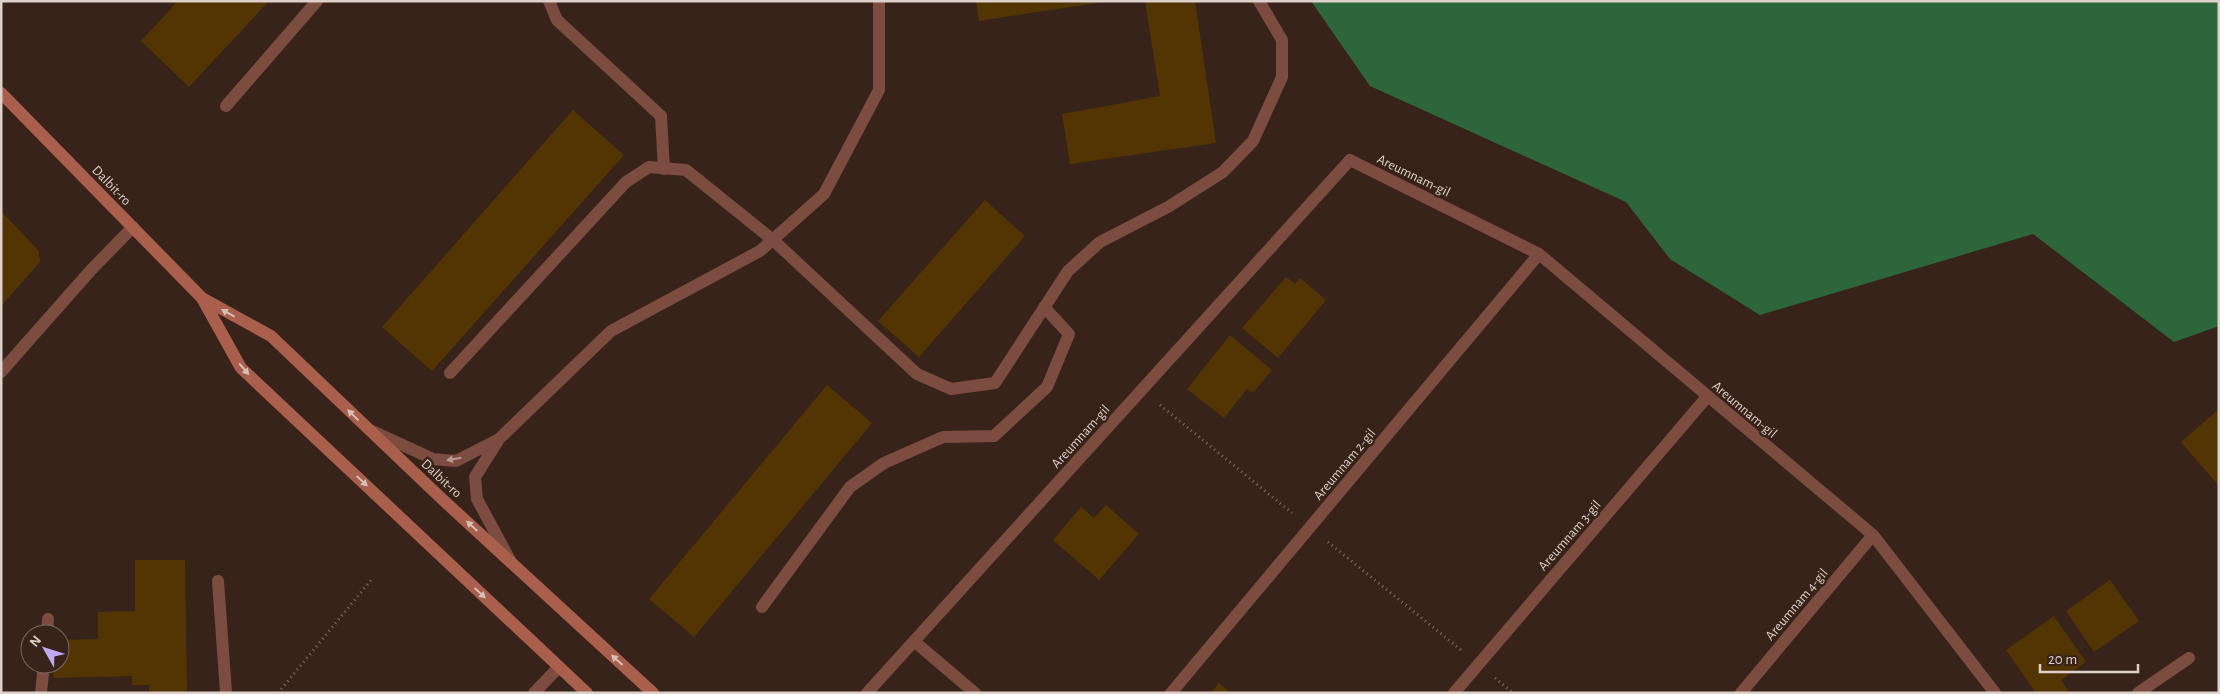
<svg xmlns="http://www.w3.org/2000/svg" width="2220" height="694" viewBox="0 0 2220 694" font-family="'Alegreya Sans',sans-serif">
<rect width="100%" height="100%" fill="#372319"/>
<path fill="#2e663b" d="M1311,1h908v325l-45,16 -141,-108 -273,81 -90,-56 -44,-57 -256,-116z"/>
<path fill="#533504" d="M178,1h91l-80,86 -48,-46z
M976,1h127v1l-124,19z
M1145,1h50l21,142 -146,21 -8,-50 98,-18z
M573,110l51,45 -192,216 -50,-44z
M985,200l40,36 -106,121 -41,-36z
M1,211l38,40 1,11 -39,44z
M1286,277l9,7 5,-6 26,22 -48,58 -36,-30z
M1230,335l42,35 -19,23 -6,-4 -23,29 -37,-29z
M827,385l45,38 -178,214 -45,-38z
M2219,409v77l-38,-44z
M1106,505l33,29 -40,46 -46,-40 28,-33 13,11z
M135,560h50l2,132 -38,1v-8h-17v-9l-78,2 -1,-14h7v-24l38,-1v-27l37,-1z
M2110,580l29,41 -45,31 -28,-41z
M2054,616l32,46 -25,18 7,10 -4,3h-28l-30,-43z
M1219,683l12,10h-20z"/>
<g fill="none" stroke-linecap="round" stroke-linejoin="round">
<path stroke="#827068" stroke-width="3" stroke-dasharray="1 4" stroke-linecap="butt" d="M1160,405l132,108
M1328,542l133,108
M1495,678l18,15
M278,693l94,-114"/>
<path stroke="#7c4c41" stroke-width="12" d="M549,1l8,19 104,96 3,53
M226,106l91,-105
M450,373l176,-191 23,-15 37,3 87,70 144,134 34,15 44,-6 73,-112 32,-29 68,-35 55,-35 30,-31 29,-64v-37l-23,-39
M372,431l61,28 23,2 43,-22
M511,562l-34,-63 -2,-22 24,-38 112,-108 149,-80 64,-57 55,-104v-89
M218,581l8,112
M762,607l88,-120 34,-24 59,-26 51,-1 53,-49 22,-53 -25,-27
M47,634l1,-15
M41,693l3,-29
M534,693l25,-26"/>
<path stroke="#7c4c41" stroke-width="12" d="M1,372l90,-102 42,-43
M915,642l60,51
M867,693l483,-533 189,94 334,281 122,158
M1171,693l368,-439
M1454,693l253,-296
M1741,693l132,-158
M2138,693l51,-35"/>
<path stroke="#aa5f4c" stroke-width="12" d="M1,93l201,205 39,70 346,325
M202,298l69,38 171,163 211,194"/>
</g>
<defs><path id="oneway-solid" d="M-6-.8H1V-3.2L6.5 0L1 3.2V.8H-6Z" transform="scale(1.25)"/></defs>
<g fill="#d6bfb7">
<use href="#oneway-solid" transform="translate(228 313) rotate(-151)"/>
<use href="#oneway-solid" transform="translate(244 369) rotate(49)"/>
<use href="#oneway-solid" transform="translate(353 415) rotate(-136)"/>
<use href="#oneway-solid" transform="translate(362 481) rotate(43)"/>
<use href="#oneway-solid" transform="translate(472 526) rotate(-137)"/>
<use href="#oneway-solid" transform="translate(480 593) rotate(43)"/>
<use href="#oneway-solid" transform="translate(617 660) rotate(-138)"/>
</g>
<use fill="#b79b93" href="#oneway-solid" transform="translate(454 459) rotate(170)"/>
<g text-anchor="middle" stroke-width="5" stroke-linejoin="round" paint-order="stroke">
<g font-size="14" fill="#ded0ca" stroke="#372319">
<text transform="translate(1414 175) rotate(26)" y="5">Areumnam-gil</text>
<text transform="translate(112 185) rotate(46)" y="5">Dalbit-ro</text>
<text transform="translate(1745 409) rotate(40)" y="5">Areumnam-gil</text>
<text transform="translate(1080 436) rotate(-48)" y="5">Areumnam-gil</text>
<text transform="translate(1344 464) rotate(-50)" y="5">Areumnam 2-gil</text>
<text transform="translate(442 478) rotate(43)" y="5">Dalbit-ro</text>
<text transform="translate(1569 535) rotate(-49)" y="5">Areumnam 3-gil</text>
<text transform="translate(1796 604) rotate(-50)" y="5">Areumnam 4-gil</text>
</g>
</g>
<rect width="2220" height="694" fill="none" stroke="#ded0ca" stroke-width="5"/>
<g transform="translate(45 649) rotate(309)"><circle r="24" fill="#372319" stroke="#7a6860"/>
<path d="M0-4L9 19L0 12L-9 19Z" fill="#c2a8f3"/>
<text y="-8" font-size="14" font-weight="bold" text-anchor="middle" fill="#ded0ca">N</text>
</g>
<path d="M2040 664v8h98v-8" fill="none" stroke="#ded0ca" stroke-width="2.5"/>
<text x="2048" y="664" font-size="15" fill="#ded0ca" stroke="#372319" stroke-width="4" paint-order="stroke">20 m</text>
</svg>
